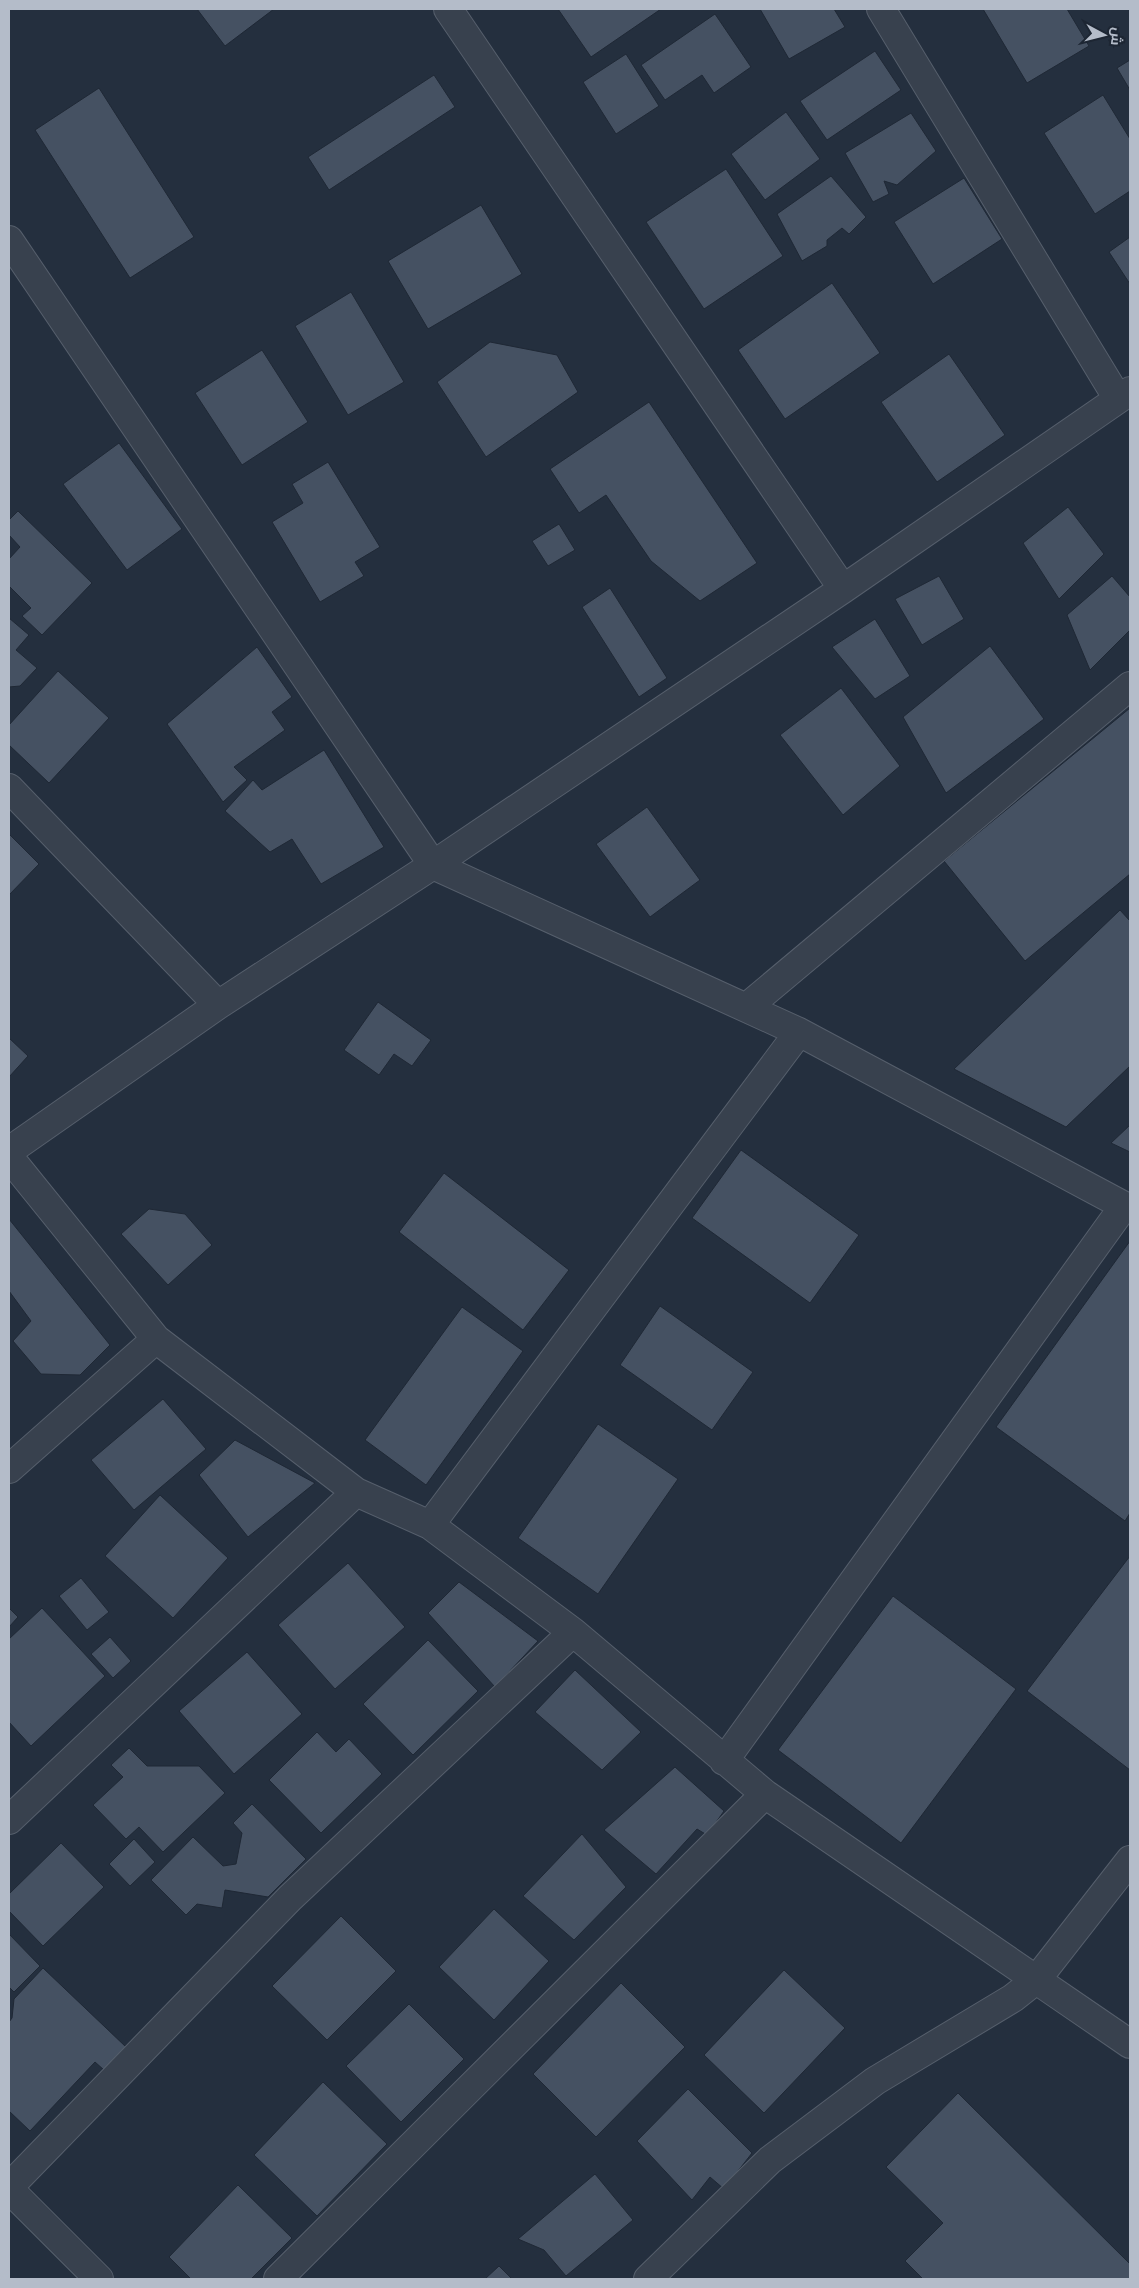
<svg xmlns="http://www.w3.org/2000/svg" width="1139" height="2288" viewBox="0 0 1139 2288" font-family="Cabin,Cairo,sans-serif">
<rect width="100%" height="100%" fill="#242f3e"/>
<path fill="#455162" stroke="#1f2835" d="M197,9h77l-49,37z
M558,9h103l-70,48z
M760,9h74l11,18 -56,32z
M983,9h84l22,37 -62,37z
M715,14l36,53 -37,26 -12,-18 -37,25 -24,-35z
M875,51l26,39 -74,50 -27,-39z
M626,54l33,52 -43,28 -33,-52z
M1130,60v30l-13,-22z
M434,75l21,32 -126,83 -21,-33z
M99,88l95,149 -64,41 -95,-148z
M1103,95l27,44v52l-35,23 -51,-81z
M786,112l34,47 -55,41 -34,-46z
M911,113l25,38 -39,34 -13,-4 5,13 -16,8 -28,-49z
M726,169l57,87 -79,53 -58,-87z
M831,176l35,41 -17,17 -7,-6 -15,12v6l-25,15 -25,-47z
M964,178l38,61 -69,45 -39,-62z
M481,205l41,69 -94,55 -40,-68z
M1130,237v47l-21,-32z
M832,283l48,70 -95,66 -47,-69z
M351,292l53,90 -56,33 -53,-89z
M490,342l67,13 21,37 -92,65 -49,-75z
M262,350l46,72 -66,43 -47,-72z
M949,354l56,81 -68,47 -56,-80z
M649,402l108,161 -57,38 -49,-40 -45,-66 -27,18 -29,-44z
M119,443l63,86 -55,41 -64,-86z
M328,462l52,85 -25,15 9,14 -44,26 -48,-80 31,-19 -11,-19z
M1068,507l36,47 -45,45 -36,-56z
M18,511l74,72 -50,52 -20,-19 9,-8 -22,-22v-27l11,-12 -11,-12v-15z
M559,524l16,26 -27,16 -16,-25z
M939,576l25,43 -42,26 -27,-46z
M1112,576l18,21v33l-40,40 -23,-55z
M610,588l57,90 -28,19 -57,-90z
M9,618l20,17 -13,15 21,18 -17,18 -11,1z
M875,619l35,57 -35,23 -43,-52z
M990,646l54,73 -98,74 -43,-76z
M257,647l35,50 -20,15 13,18 -51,37 13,13 -24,22 -56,-78z
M58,671l51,47 -60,65 -40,-38v-20z
M841,688l59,78 -57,49 -63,-80z
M1130,708v166l-105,87 -81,-100z
M324,750l60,97 -63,37 -29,-45 -22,13 -45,-41 28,-31 9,10z
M647,807l53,73 -50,37 -54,-73z
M9,834l30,30 -30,31z
M1120,910l10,11v145l-64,61 -112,-58z
M378,1002l53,38 -19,26 -18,-12 -15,21 -35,-25z
M9,1038l19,18 -19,21z
M1130,1125v27l-19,-9z
M741,1150l118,85 -49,68 -118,-85z
M444,1173l125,97 -46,60 -124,-98z
M149,1209l36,5 27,31 -44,40 -47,-51z
M9,1219l101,126 -30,30 -39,-1 -28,-33 18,-20 -22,-30z
M1130,1241v272l-5,8 -129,-94z
M660,1306l93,66 -41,58 -92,-65z
M462,1307l61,44 -97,134 -61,-45z
M163,1399l43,50 -72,61 -43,-50z
M598,1424l80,55 -80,115 -80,-56z
M235,1440l80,43 -67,54 -49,-62z
M160,1495l68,63 -55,60 -68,-62z
M1130,1556v214l-103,-79z
M348,1563l57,64 -70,62 -57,-64z
M81,1578l28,34 -22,18 -28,-34z
M459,1582l79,59 -43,46 -67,-74z
M893,1596l123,93 -115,154 -123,-93z
M9,1608l9,9 -9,10z
M42,1608l63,68 -74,70 -22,-24v-83z
M110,1637l21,24 -18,17 -22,-24z
M428,1640l50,51 -65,64 -50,-51z
M247,1652l55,62 -68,60 -55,-63z
M575,1670l66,62 -39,38 -67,-58z
M317,1732l19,20 13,-13 33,35 -61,59 -52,-53z
M129,1748l18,18h52l26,27 -62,59 -24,-25 -13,12 -33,-34 30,-28 -12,-12z
M675,1767l49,44 -17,24 -10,-6 -41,45 -52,-44z
M252,1804l54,55 -38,38 -43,-7 -3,18 -25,-4 -11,11 -35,-35 42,-43 30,29 13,-2 6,-31 -9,-10z
M582,1834l44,53 -52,53 -51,-44z
M134,1839l21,23 -25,24 -21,-22z
M61,1843l43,44 -61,59 -34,-35v-17z
M494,1909l55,52 -55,59 -55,-53z
M341,1916l55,55 -69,69 -55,-54z
M9,1934l31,32 -26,26 -5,-5z
M43,1968l83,79 -22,23 -9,-8 -65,69 -21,-20v-89l3,-4 2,-19z
M784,1970l61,58 -81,85 -60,-58z
M621,1983l64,64 -89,90 -63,-63z
M409,2004l55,55 -63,63 -55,-56z
M323,2082l64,62 -70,72 -63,-61z
M688,2089l64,64 -28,36 -14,-12 -18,23 -55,-59z
M958,2093l172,171v15h-207l-18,-18 38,-38 -57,-56z
M595,2174l38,46 -67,56 -22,-26 -26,-11z
M238,2185l54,53 -41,41h-60l-22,-22z
M499,2266l13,13h-27z"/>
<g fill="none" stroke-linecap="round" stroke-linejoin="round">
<g stroke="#565f6c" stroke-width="30">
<path id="minor" d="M448,9l395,580
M881,9l237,390
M9,240l424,625 366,167 331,177
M9,788l209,217
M747,1007l383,-321
M9,1151l209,-146 215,-140 410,-276 287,-198
M9,1157l147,182 200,153 74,33 143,107 192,162 365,250
M9,1469l147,-130
M430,1525l369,-493
M724,1761l400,-555
M9,1820l347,-328
M9,2187l281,-289 283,-266
M9,2189l90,90
M278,2279l487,-485
M648,2279l122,-119 105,-79 138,-83 24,-19 93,-119"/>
</g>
<use href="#minor" stroke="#38414e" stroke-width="28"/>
</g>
<rect width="1139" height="2288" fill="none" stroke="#b4bcc9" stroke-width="20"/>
<g transform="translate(1104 35) rotate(97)" stroke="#1d2633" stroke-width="4" paint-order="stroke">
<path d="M0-4L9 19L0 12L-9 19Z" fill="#b4bcc9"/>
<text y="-8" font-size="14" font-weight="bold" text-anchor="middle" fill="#b4bcc9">ش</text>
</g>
</svg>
